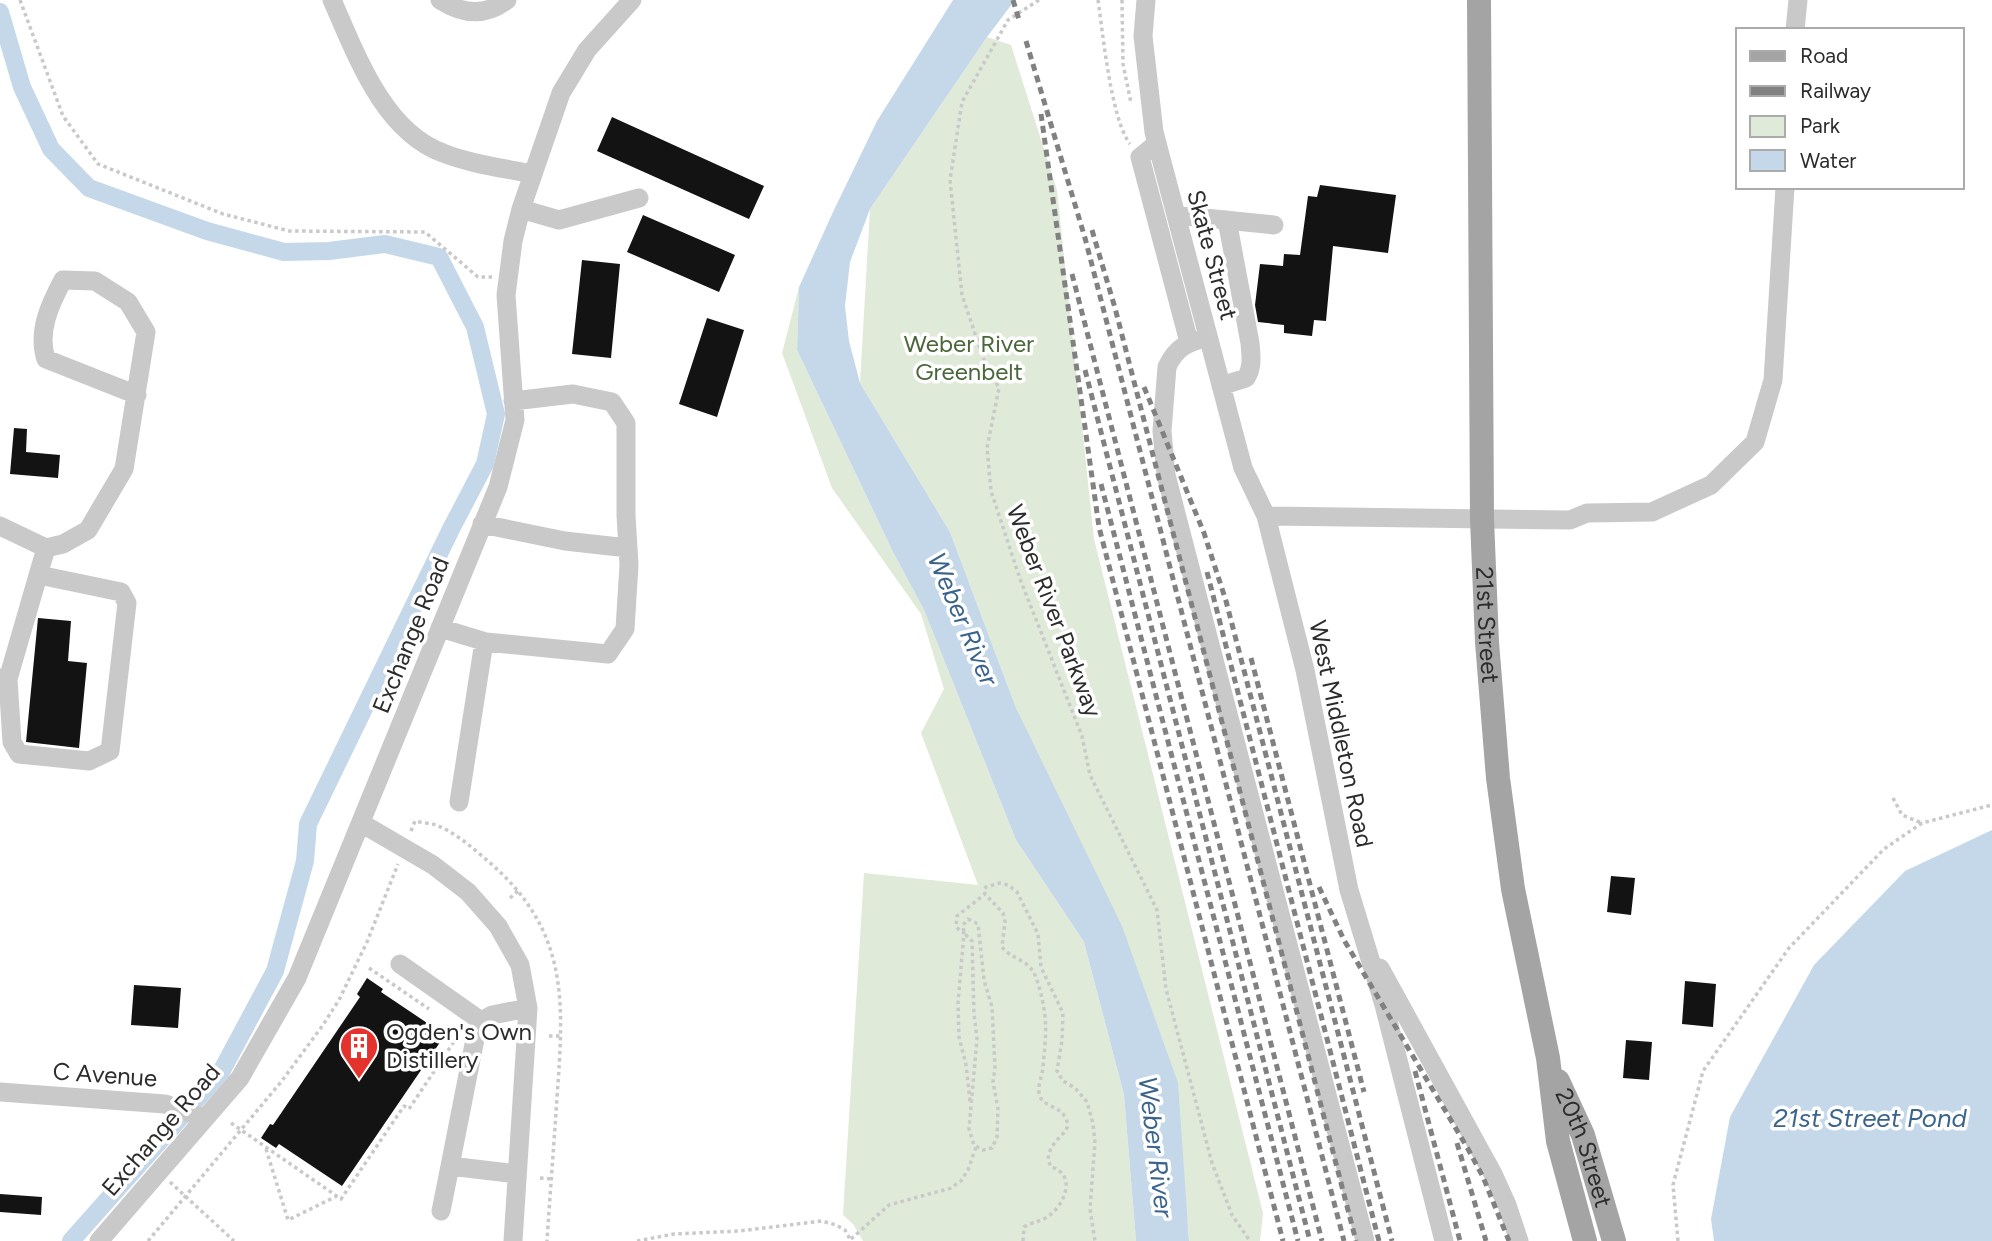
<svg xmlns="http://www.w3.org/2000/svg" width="1992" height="1241" viewBox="0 0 1992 1241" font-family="Figtree,sans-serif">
<rect width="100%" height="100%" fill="#fff"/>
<path fill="#e0ead9" d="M987,37l24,8 46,145 37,349 169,674 -3,28h-71l-1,-18 -172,-515 -66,-176 -90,-149 10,-174z
M799,287l-2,63 95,200 32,60 92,230 68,102 40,153 12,146h-273l-10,-17 -10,-9 21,-342 114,12 -57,-152 23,-44 -23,-75 -89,-126 -50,-135z"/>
<path fill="#c5d8ea" d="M953,0h62l-28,37 -117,172 -20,53 -5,44 4,35 11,42 90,149 66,176 106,218 56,157 11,158h-53l-12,-146 -40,-153 -68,-102 -92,-230 -32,-60 -95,-200 2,-63 34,-75 44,-91z
M1992,830v411h-278l-3,-22 19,-102 84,-152 91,-94z"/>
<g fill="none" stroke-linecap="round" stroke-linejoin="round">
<path stroke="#c5d8ea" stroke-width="18" d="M0,12l22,75 29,62 38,39 118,43 77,21 45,-1 56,-7 54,13 36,70 21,87 -11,50 -34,65 -143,295 -3,37 -30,110 -54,101 -150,169"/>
</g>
<path fill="#131313" d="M612,117l152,69 -15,33 -152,-68z
M1320,185l76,10 -8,58 -55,-7 -7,75 -12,-1 -2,16 -28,-3v-8l-26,-3 -3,-17 5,-41 23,2 1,-12 16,1 8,-59 9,1z
M643,215l92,40 -16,37 -92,-40z
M582,260l38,4 -9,94 -39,-4z
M707,318l37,12 -27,87 -38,-13z
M14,428l13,1 -1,23 34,3 -2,23 -48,-4z
M38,618l33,3 -3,40 19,2 -8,85 -53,-6z
M1611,876l24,2 -4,37 -24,-3z
M367,978l16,11 -2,3 64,43 -103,151 -63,-42 -3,4 -15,-10 9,-14 3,1 87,-128 -3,-3z
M1685,981l31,3 -3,43 -31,-3z
M134,985l47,3 -3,40 -47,-3z
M1626,1040l26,2 -3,38 -26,-2z
M0,1194l42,3 -1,18 -41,-3z"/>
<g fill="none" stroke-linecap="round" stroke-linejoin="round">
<path stroke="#c9c9c9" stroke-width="3.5" stroke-dasharray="3.5 3.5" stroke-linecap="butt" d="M20,0l43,116 35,48 125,50 66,17 136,1 53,45h14
M1039,0l-31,20 -46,82 -12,78 12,115 22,65 15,28 -12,60 4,43 29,88 62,157 8,39 67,135 9,79 46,174 20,52 18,26
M1098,0c5,34 13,119 32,144
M1122,0l1,64 8,39
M1893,798l9,17 20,8
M411,831l4,-10c7,2 15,2 21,4 19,7 38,24 53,37 80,69 75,139 68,235 -3,48 -7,96 -10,144
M510,898l8,-7
M968,919l10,5 6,56 8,27 3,61 -2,14 5,27 -1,28 -5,11 -9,2 -9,-5 -5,-16 8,-90 -3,-25 -2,-73 -8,-8 -1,-8z
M369,968l60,41
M549,1036h12
M970,1101l-4,-36 -7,-28 -1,-34 6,-70 -5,-3 -3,-4 1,-10 28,-22
M231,1123l110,76 63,-93 5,3 46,-69
M266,1149l22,71 49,-24
M540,1178l12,1
M170,1182l64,59
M851,1239l38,-34 62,-17 10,-7 7,-11 8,-23
M148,1241l133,-159 42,-57 16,-25 28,-58 31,-78
M637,1241l37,-7 65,-3 83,-10 14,4 9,5 6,11
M1023,1241l1,-14c8,-5 19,-6 26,-12 16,-13 26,-41 1,-48l-3,-8c1,-5 2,-11 6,-15 6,-10 19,-14 11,-27 -6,-12 -25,-10 -26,-25 -1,-9 4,-18 4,-26 3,-32 5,-44 -3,-76 -2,-6 -4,-15 -8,-20 -7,-11 -22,-12 -30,-23l3,-26 -2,-8 -18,-19 -1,-4 2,-3 14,-4 8,2 9,7 21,42 3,33 22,46 -1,27 -5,31 6,10 12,7 12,14 6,22 2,18 -5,67 5,32
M1678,1241l-5,-56 30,-114 86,-123 95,-99 38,-26 70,-18"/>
<path stroke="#c9c9c9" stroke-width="19" d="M332,0c24,54 51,131 111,153 28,11 60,15 89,21
M440,0c22,14 45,17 67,0
M1146,0l-3,36 11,96 89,336 23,48 39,154 44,220 35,115 60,236
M1795,30l3,-30
M1156,144l-16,13 49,185
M521,209l38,11 80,-22
M1176,215l98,10
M1208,337c-20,5 -32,10 -41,30l-5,64 4,44 199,766
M1221,386l25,-8c7,-11 5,-22 4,-35l-23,-123
M1266,516l304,4 17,-7 65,-1 59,-27 44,-43 18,-62 12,-193
M482,524l83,17 63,7
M0,526l46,22 -38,131 -8,-1
M46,548l17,-4 25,-14 36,-61 22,-137 -18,-30 -33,-21 -32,-1c-13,24 -26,52 -17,79l91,36
M440,628l46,14 122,12 17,-25 4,-64 -3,-50v-92l-14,-21 -39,-8 -60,7
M8,679l4,63 7,12 70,7 21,-10 17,-148 -6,-11 -82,-17
M459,802l25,-160
M361,823l72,42 35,27 30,34 22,39 8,43 -15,233
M400,964l81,57
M1380,968l113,206 14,31 12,36
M0,1092l165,12 39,14
M517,1174l-67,-8 26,-132 5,-13 11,-6 36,-7
M441,1211l9,-45
M99,1241l141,-163 57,-100 201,-491 17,-67 -9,-125 7,-54 8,-32 40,-116 26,-43 45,-50"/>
<g stroke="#a4a4a4" stroke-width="24">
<path id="s1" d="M1479,0l3,519 5,123 11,136 15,111 35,169 10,83 27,100"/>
<path id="s2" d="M1558,1081l25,54 31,106"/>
</g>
<path stroke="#818181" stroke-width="5" stroke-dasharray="7 5" stroke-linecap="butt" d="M1013,0l7,23
M1026,41l59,197 259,1003
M1041,114l58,413 184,714
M1092,230l23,78 241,933
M1072,274l250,967
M1085,370l225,871
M1144,387l60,146 22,68 166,640
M1101,484l197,757
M1207,572l172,669
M1251,658l113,434
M1319,887l25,53 124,209 15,28 26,64
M1415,1071l45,170
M1457,1143l29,98"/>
</g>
<defs>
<g id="building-pin" transform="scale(2.0125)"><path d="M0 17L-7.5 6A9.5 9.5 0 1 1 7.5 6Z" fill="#e4332d" stroke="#fff"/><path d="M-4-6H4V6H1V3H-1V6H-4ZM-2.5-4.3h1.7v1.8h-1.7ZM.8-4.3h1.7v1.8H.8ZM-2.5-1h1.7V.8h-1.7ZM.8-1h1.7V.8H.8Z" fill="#fff"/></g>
</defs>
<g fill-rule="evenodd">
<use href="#building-pin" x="359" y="1046"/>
</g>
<g text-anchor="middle" stroke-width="7" stroke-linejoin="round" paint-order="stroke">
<g font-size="24" fill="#2c2c2c" stroke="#fff">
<text transform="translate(1212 255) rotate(75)" y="8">Skate Street</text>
<text transform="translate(1054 611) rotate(69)" y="8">Weber River Parkway</text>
<text dy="8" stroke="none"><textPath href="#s1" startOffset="625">21st Street</textPath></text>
<text transform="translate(411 635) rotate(-68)" y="8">Exchange Road</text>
<text transform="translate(1341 734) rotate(78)" y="8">West Middleton Road</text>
<text transform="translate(105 1075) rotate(4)" y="8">C Avenue</text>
<text transform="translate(161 1130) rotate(-49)" y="8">Exchange Road</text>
<text dy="8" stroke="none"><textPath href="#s2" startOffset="72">20th Street</textPath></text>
</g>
<g font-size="24" fill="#4a673a" stroke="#fff">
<text x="969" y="352">Weber River<tspan x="969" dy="28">Greenbelt</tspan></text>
</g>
<g font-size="24" fill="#2c2c2c" stroke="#fff" text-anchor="start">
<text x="386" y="1040">Ogden's Own<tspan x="386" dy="28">Distillery</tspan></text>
</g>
<g font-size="26" font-style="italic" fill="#3b648d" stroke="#fff">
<text transform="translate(963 619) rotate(67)" y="9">Weber River</text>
<text x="1870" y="1127">21st Street Pond</text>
<text transform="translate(1156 1147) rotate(83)" y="9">Weber River</text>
</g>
</g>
<rect x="1736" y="28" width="228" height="161" fill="#ffffff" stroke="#ababab" stroke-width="2"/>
<rect x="1750" y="51" width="35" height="10" fill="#a4a4a4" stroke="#ababab" stroke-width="2"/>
<text x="1800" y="63" font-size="21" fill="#2c2c2c">Road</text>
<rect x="1750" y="86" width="35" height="10" fill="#818181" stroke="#ababab" stroke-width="2"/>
<text x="1800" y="98" font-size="21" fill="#2c2c2c">Railway</text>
<rect x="1750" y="116" width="35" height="21" fill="#e0ead9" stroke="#ababab" stroke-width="2"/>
<text x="1800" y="133" font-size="21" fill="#2c2c2c">Park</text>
<rect x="1750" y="150" width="35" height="21" fill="#c5d8ea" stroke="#ababab" stroke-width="2"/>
<text x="1800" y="168" font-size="21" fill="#2c2c2c">Water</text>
</svg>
